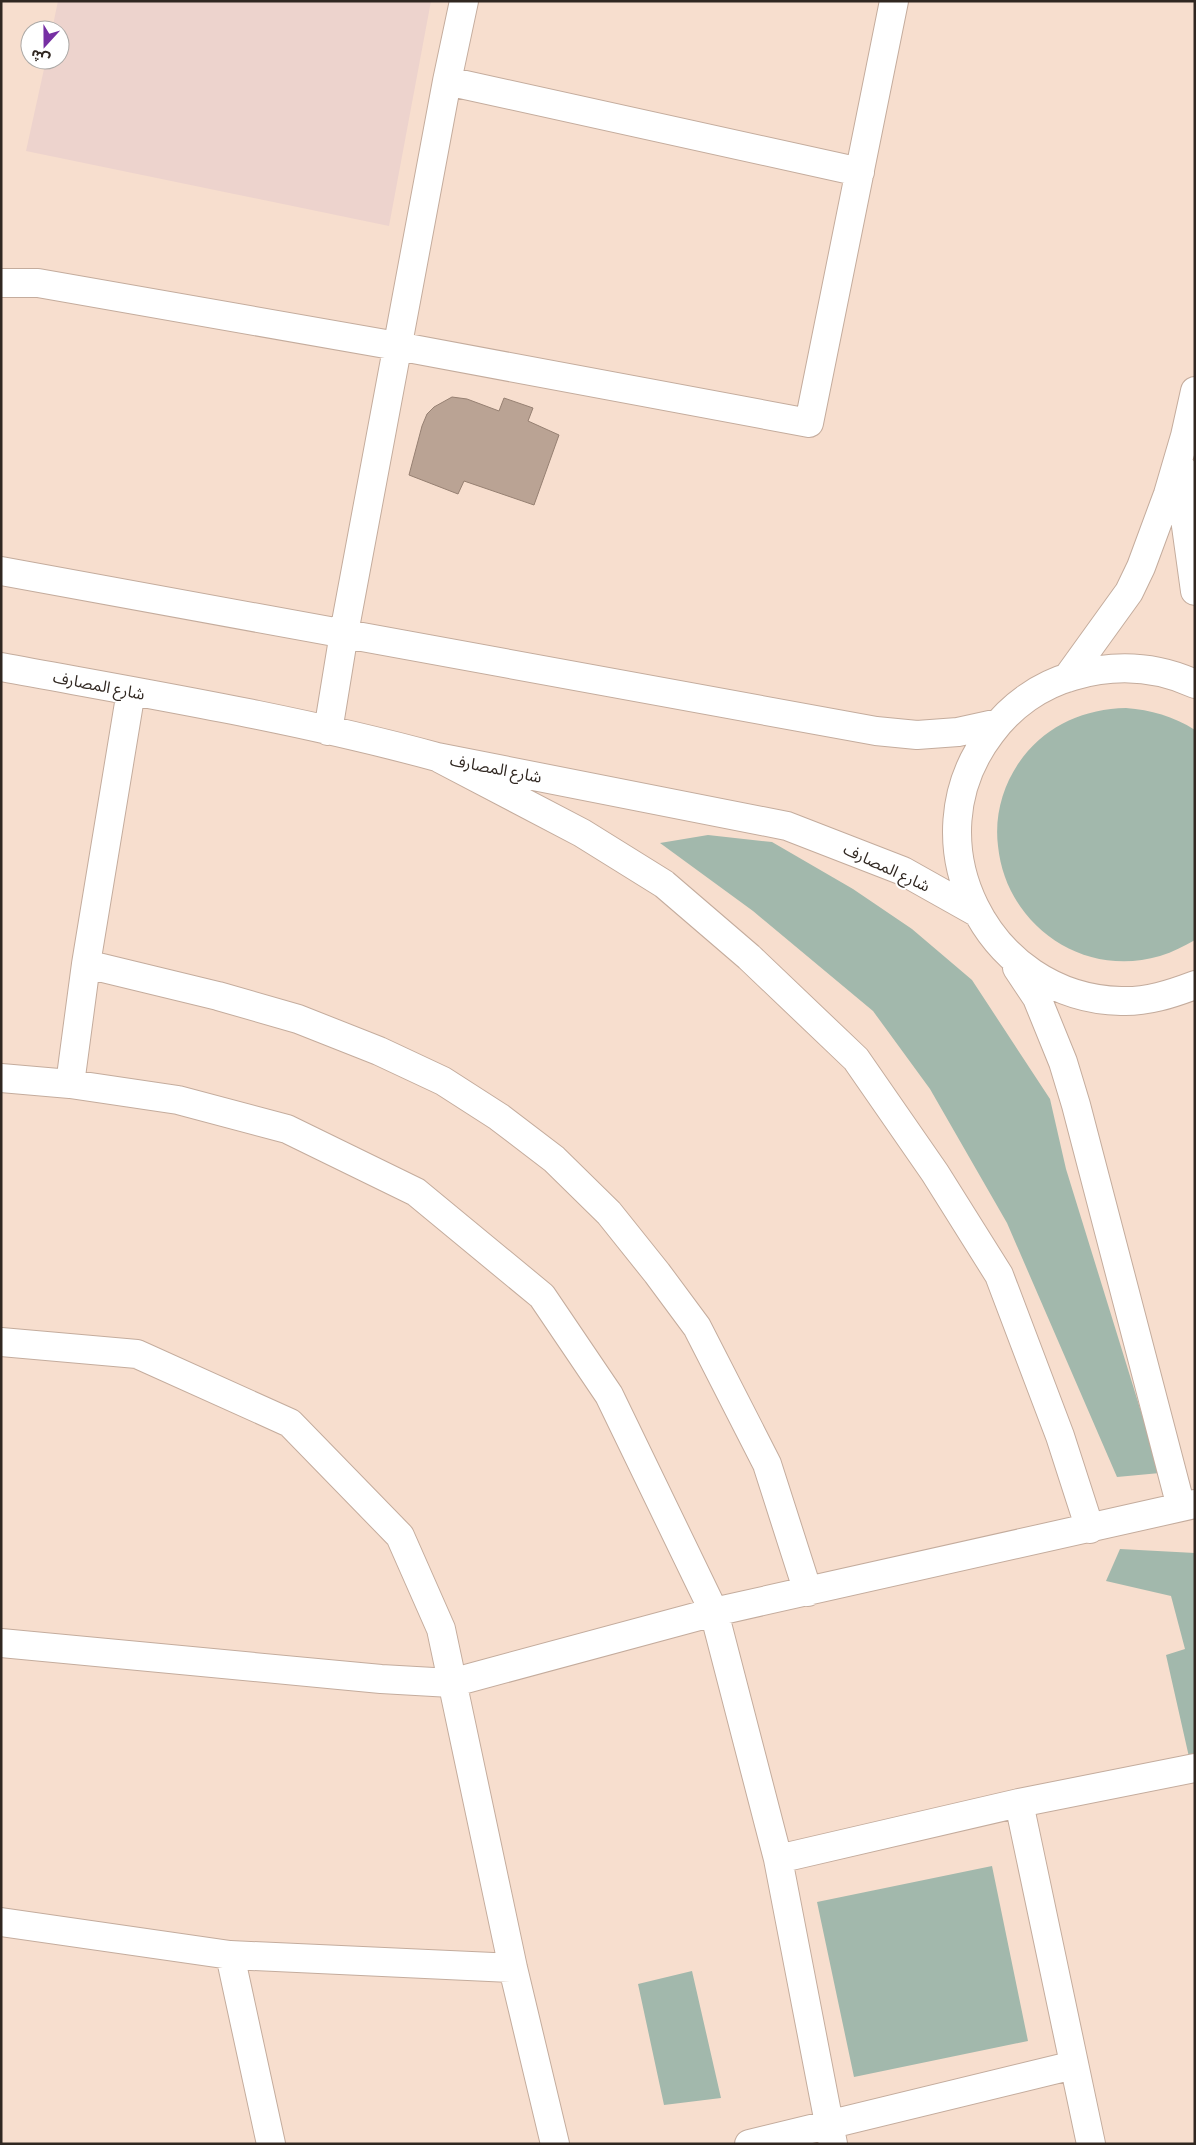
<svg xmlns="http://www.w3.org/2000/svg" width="1196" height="2145" viewBox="0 0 1196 2145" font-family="'IBM Plex Sans','Noto Sans Arabic',sans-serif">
<rect width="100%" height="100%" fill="#f7dece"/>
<path fill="#edd3cd" d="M58,1h373l-42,225 -363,-75 20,-91h14v-30h-8z"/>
<path fill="#a2b8ac" d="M1126,708c25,2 47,8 69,22v210c-11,6 -22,12 -35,16 -77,23 -154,-31 -162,-110 -4,-32 6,-64 25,-89 26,-33 62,-48 103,-49z
M708,835l64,7 81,47 59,40 60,51 78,119 16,70 94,304 -43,4 -110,-254 -77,-134 -57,-78 -120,-100 -93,-68z
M1120,1549l75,4v203l-6,1 -23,-102 19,-6 -14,-53 -65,-15z
M992,1866l36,175 -174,36 -37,-175z
M692,1971l29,127 -57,7 -26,-121z"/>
<path fill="#baa394" stroke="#968072" d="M452,397l15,2 32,12 5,-13 29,10 -5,13 31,14 -25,70 -70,-24 -6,13 -49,-19 13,-49 5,-12 7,-7z"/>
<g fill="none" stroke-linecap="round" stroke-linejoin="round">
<g stroke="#c4ac9d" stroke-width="30">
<path id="minor" d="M447,81l413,91
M1,283h37l359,63 412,77 85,-422
M1183,470l-1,27 13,94
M1,571l875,160 41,4 41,-3 41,-9
M1,667c146,27 293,51 436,90l350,69 116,45 73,41
M1067,678l62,-86 12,-25 27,-73 17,-58 10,-45
M1195,684c-39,-18 -81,-20 -122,-8 -33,9 -62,30 -82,57 -83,108 -4,265 130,268 26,1 50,-7 74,-16
M328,731l16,-98 103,-552 17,-80
M437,757l145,76 82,51 85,73 107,102 79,114 64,102 61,161 30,93
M86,964l132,32 80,23 81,32 64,30 56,36 55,42 55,54 48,60 40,54 70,137 41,128
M1017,968l20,30 26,64 13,43 105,402
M1,1078l69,6 108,16 109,29 129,63 126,104 67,99 105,217 64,247 55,285
M70,1084l16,-120 45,-273
M1,1342l136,12 153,69 110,113 41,93 72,339 42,176
M1,1643l380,36 70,4 263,-71 481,-108
M1019,1803l72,341
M778,1859l241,-56 176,-35
M1,1922l229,33 283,13
M230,1955l41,189
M749,2144l325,-79"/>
</g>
<use href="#minor" stroke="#fff" stroke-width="28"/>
</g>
<g text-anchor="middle" stroke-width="4" stroke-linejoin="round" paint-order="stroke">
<g font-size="16" fill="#302721" stroke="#fff">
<text transform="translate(99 685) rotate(11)" y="6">شارع المصارف</text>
<text transform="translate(496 768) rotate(11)" y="6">شارع المصارف</text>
<text transform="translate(887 867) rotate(25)" y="6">شارع المصارف</text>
</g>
</g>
<rect width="1196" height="2145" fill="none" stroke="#302721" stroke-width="5"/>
<g transform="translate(45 45) rotate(201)"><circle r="24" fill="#ffffff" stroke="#aca9a6"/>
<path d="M0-4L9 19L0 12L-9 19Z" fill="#762fa3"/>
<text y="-8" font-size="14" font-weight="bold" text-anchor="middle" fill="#302721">ش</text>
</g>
</svg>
